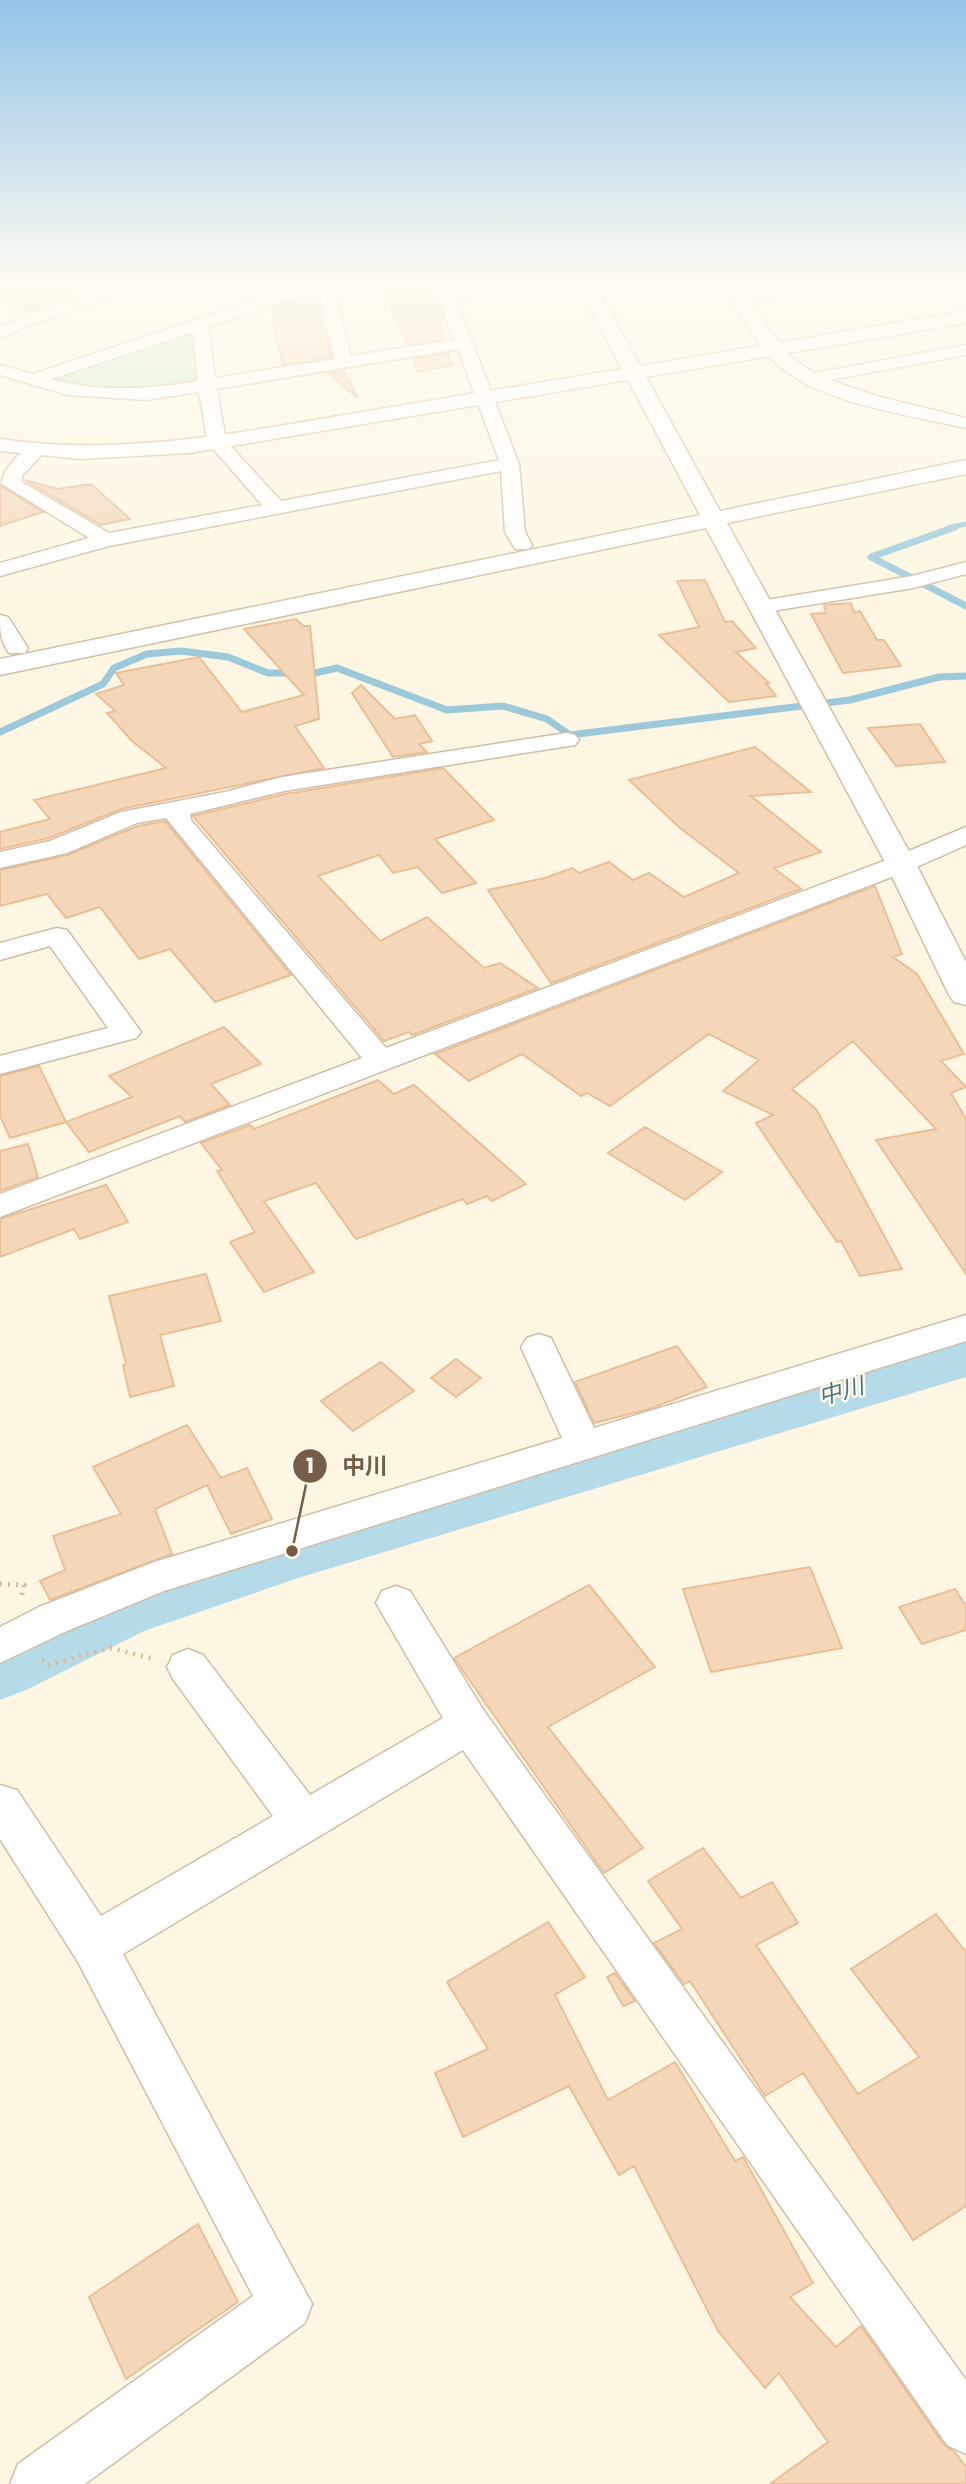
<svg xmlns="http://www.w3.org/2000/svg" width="966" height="2484" viewBox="0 0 966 2484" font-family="Poppins,'Noto Sans JP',sans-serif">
<rect width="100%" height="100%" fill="#fdf6e2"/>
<path fill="#ccebbf" d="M193,330l6,53 -94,9 -60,-13z"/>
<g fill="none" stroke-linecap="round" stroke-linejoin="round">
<path stroke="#9bc9da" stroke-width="5" d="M948,528l18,-4"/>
<path stroke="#9bc9da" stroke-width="7" d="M955,527l-84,30 95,49
M0,732l103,-48 11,-16 33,-14 34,-3 47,6 40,16h47l22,-5 110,42 56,-4 44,13 23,16 280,-35 89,-23 27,-1"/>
<path fill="#b5dbe8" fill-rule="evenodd" d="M966,1331v46l-668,201 -154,53 -118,59 -26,10v-67l94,-44 198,-66z"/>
</g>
<path fill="#f4d7b8" stroke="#e8bf97" stroke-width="2" d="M0,281h39l36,15 -45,15 -30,-10z
M388,281h36l20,39h-4l5,19 -38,6 -18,-46z
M316,301l16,56 -49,8 -10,-39h3l-4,-18 18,-6z
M449,353l3,12 -34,7 -5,-13z
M344,371l14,27 -30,-25z
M25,480l32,9 34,-5 39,35 -29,6z
M0,485l1,1 42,26 -43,14z
M705,580l20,42 7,-1 24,27 -20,4 33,31h-3l10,13 -47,6 -70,-67 40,-8 -22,-46z
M851,603l3,9 6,-1 17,29h7l17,26 -58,7 -32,-59 15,-1 -2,-8z
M296,619l7,7h7l9,93 -24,7 29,42 -203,41 -72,29 -49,11v-17l50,-13 -16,-19 132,-32 -34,-27 -25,-28 8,-2 -19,-17 28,-9 -8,-12 83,-16 43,55 62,-17 -60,-66z
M361,685l34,34 20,-4 17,26 -13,3 8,8 -34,5 -41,-64z
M920,724l25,38 -49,4 -28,-38z
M755,747l56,45 -60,4 70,56 -47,16 27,21 -250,94 -63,-93 57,-12 27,-10 7,5 30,-11 24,18 16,-7 35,24 55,-24 -59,-45 -51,-48z
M443,768l51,52 -59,19 41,44 -34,10 -24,-26 -25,6 -14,-18 -61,21 62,65 47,-24 57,51 16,-5 38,25 -126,47 -3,-3 -25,9 -191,-225 92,-22z
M165,821l126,154 -76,27 -45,-53 -31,10 -39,-52 -34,11 -19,-24 -47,12v-36l68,-15 70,-29z
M875,886l27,68 -9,3 24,17 47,80 -23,7 25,26 -15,6 15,26v155l-90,-134 60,-11 -83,-88 -61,48 24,20 86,160 -42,7 -19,-35 -4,1 -81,-119 17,-8 -50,-24 36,-31 -50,-26 -99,72 -23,-13 -6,3 -59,-42 -53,27 -34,-27z
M224,1027l37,37 -50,20 19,21 -45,17 -5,-6 -91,36 -23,-30 66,-25 -23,-21z
M39,1066l27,56 -56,16 -10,-22v-40z
M378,1080l16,14 20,-9 112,99 -34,17 -5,-5 -20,8 -4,-5 -107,40 -40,-56 -52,18 50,71 -50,20 -34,-50 25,-10 -38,-61 5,-1 -21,-27 49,-18 4,4z
M645,1127l77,45 -37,28 -77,-47z
M28,1144l10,33 -38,14v-40z
M106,1185l22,37 -48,17 -6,-10 -74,28v-38z
M206,1274l15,47 -61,14 14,51 -44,11 -7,-32 3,-1 -17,-68z
M677,1346l30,41 -58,22 -55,14 -19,-41z
M456,1359l25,19 -25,19 -25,-19z
M381,1362l33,29 -61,40 -32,-30z
M187,1425l34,53 26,-10 25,51 -41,15 -24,-49 -52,24 17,45 -122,46 -10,-19 25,-11 -12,-34 68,-22 -28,-47z
M810,1567l32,81 -131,24 -28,-83z
M589,1585l66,82 -107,60 95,121 -39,25 -150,-215z
M955,1589l11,17v24l-44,14 -23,-37z
M703,1848l38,50 31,-16 26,41 -42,22 102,149 61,-37 -68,-88 85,-55 30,38v254l-53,34 -110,-167 -38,23 -75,-115 -6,3 -30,-41 28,-14 -34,-48z
M548,1922l37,55 -30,18 53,105 67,-38 60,99 8,-4 70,126 -23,14 46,50 25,-21 84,120 9,5 12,16v17h-196l58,-42 -49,-69 -14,15 -47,-57 -84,-165 -15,9 -50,-89 -106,51 -28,-64 53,-24 -41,-67z
M615,1973l20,28 -12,5 -16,-29z
M198,2224l40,78 -112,77 -37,-82z"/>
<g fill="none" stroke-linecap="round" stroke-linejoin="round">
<g stroke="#cfbea8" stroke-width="3">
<path id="street" d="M129,281h22l-151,56v-11z
M314,281h23l-4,4 18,71 103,-16 -22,-59h16l3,8 58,-8h36l-8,5 -82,12 64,166 6,68 7,13 -3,4h-14l-10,-17 -4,-61 -392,75 -109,30v-13l89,-25 -87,-54c0,-15 21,-37 36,-41l9,6 -25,27v6l87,51 153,-28 -54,-62 -9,-51 -53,8 -78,-5 -68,-20v-10l33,9zM318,290l17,69 -120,19 -7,-51zM193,332l5,49c-48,8 -99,12 -147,-2zM458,349l41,111 -218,41 -55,-60 -9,-52z
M719,281h16l7,11 70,-11h36l-8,5 -92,14 41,56 25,17 152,-28v10l-136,25 46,16 90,22v10c-56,-13 -144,-24 -188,-63 -24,-22 -40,-57 -59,-84z
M966,562v12l-53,14 -153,25 -11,-6 11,-6 152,-25z
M0,615l8,2 20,31 -3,5h-16c-9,-13 -9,-22 -9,-38z
M567,733l8,2 4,5 -4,5 -291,46 -94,23 1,6 195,228 506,-190 74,-31v18l-56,25 -910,347v-23l362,-136 -196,-240 -29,5 -70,30 -67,15v-16l50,-11 71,-29 104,-20 57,-15z
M57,928l10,2 74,102 -5,6 -136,36v-18l108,-28 -58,-82 -50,14v-17z
M966,1315v26l-802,250 -97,40 -67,32v-36l39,-20 115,-45 408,-124 -41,-91 6,-9 12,-4 12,4 43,90z
M396,1586l14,5 74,120 482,669v74l-19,-9 -484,-695 -340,204 189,350 -7,19 -220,161h-75l8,-20 235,-168 -175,-334 -78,-123v-54l17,5 84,126 172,-100 -100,-137 -6,-12 6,-12 15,-6 15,6 107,140 133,-77 -67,-115 6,-12z"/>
</g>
<g stroke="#d2bfa5" stroke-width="3">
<path id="secondary" d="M575,281h18l47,85 326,-55v12l-320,54 74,134 246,-51v14l-239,49 189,341 50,98v43l-12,-3 -5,-7 -63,-131 -180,-336 -706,147v-16l700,-144 -72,-135 -438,73 -109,6 -81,-8v-12c114,17 226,-4 338,-23 95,-16 189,-31 284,-47z"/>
</g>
<path stroke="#d9ba9b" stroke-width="5" stroke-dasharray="2 6" stroke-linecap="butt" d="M0,1584l24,1 -3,14
M42,1660l6,5 62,-17 44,11"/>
<use href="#street" fill="#fff" fill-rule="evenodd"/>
<use href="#secondary" fill="#fff" fill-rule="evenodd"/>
</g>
<linearGradient id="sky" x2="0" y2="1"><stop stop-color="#93c4e8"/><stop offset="0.45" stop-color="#fefbf2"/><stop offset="1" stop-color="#fefbf2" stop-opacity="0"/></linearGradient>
<rect width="966" height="628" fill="url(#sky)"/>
<g text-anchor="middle" stroke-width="5" stroke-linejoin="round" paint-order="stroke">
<g font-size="23" font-style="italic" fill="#40758b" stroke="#fff9e9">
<text transform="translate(841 1391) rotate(-16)" y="8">中川</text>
</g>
</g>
<path fill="none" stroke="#765d47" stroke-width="2.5" d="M292 1551L310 1466"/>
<g fill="#765d47" stroke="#fff9e9" stroke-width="2.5">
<circle cx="292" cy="1551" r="7"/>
<circle cx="310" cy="1466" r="18"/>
</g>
<g font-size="21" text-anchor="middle" font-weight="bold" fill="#fff">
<text x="310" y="1473">1</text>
</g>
<g font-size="23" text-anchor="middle" font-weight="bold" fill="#765d47" stroke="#fff9e9" stroke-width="5" stroke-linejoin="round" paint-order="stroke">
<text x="365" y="1474">中川</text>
</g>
</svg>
